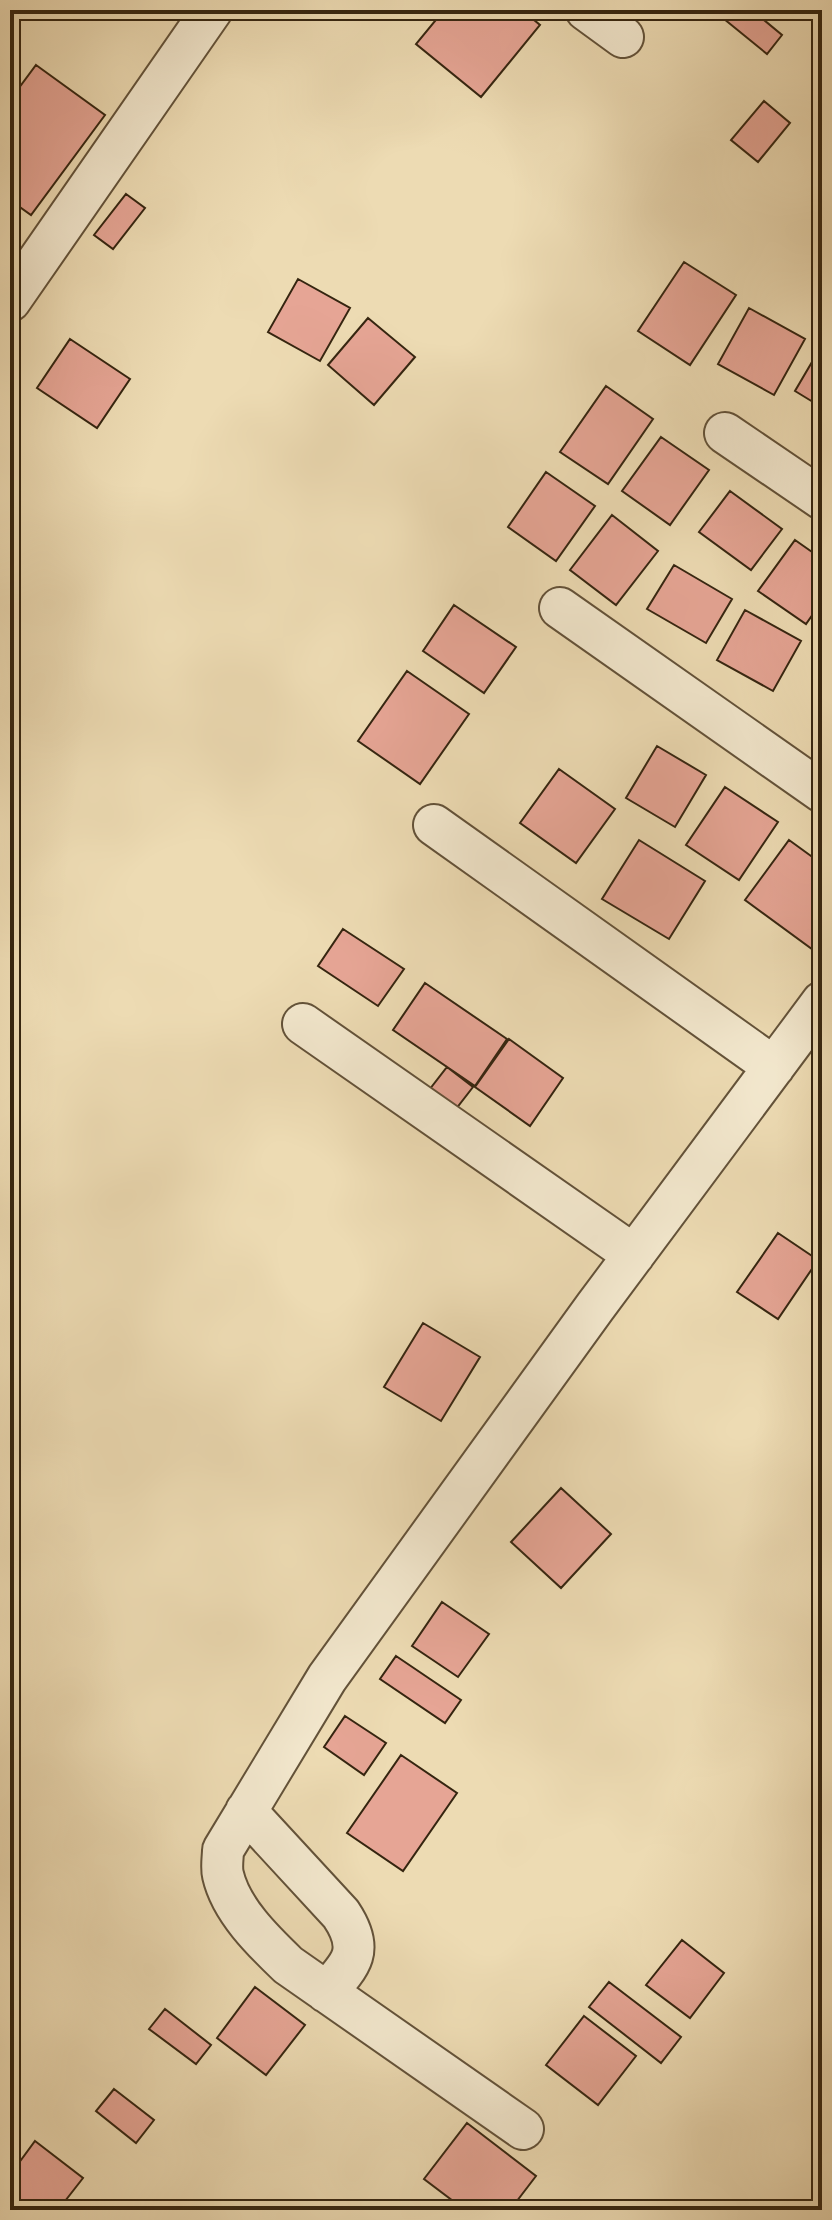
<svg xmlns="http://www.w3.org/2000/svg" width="832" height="2220" viewBox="0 0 832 2220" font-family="'Libre Bodoni',serif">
<rect width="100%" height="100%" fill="#eddbb3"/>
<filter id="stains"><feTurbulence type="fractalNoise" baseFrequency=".0025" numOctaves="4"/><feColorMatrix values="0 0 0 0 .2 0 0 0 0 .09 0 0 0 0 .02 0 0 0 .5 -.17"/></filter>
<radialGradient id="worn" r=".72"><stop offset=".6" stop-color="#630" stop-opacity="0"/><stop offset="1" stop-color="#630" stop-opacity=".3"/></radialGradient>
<path fill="#e6a595" stroke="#352510" stroke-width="2" d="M444,10h78l18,15 -59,72 -65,-53z
M713,10h39l30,25 -15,19z
M36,65l69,50 -74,100 -21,-15v-100z
M764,101l26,22 -32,39 -27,-22z
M126,194l19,14 -32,41 -19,-14z
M684,262l52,33 -46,70 -52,-34z
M298,279l52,29 -30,53 -52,-29z
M749,308l56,31 -31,56 -56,-31z
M368,318l47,39 -41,48 -46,-40z
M70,339l60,40 -33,49 -60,-40z
M822,345v43l-9,14 -18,-11z
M606,386l47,33 -45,65 -48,-32z
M661,437l48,33 -39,55 -48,-34z
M546,472l49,34 -39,55 -48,-34z
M730,491l52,38 -31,41 -52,-38z
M612,515l46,36 -42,54 -46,-35z
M795,540l27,19v42l-16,23 -48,-33z
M674,565l58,34 -26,44 -59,-34z
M454,605l62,42 -32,46 -61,-42z
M745,610l56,31 -28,50 -56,-31z
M407,671l62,43 -49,70 -62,-43z
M657,746l49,29 -31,52 -49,-29z
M559,769l56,40 -39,54 -56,-40z
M725,787l53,35 -39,58 -53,-35z
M639,840l66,41 -36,58 -67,-40z
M789,840l33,24v79l-6,9 -71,-52z
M343,929l61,40 -26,37 -60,-40z
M425,983l82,56 -32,47 -82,-56z
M509,1039l54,39 -33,48 -55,-39z
M447,1067l26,20 -21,27 -26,-20z
M778,1233l40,27 -40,59 -41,-27z
M423,1323l57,34 -39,64 -57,-34z
M561,1488l50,46 -50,54 -50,-46z
M442,1602l47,32 -31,43 -46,-31z
M396,1656l65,44 -16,23 -65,-44z
M345,1716l41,27 -22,32 -40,-28z
M401,1755l56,38 -54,78 -56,-38z
M682,1940l42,33 -34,45 -44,-33z
M609,1982l72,55 -20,26 -72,-56z
M255,1987l50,38 -39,50 -49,-37z
M165,2009l46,36 -15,19 -47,-35z
M584,2016l52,40 -38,49 -52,-40z
M114,2089l40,31 -18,23 -40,-32z
M467,2123l69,53 -26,34h-45l-41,-31z
M35,2141l48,37 -25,32h-33l-15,-11v-24z"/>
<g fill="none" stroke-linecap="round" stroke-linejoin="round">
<g stroke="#635239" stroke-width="44">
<path id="minor" d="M586,10l37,27
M10,301l202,-291
M725,433l97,66
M560,608l262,184
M434,825l340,242
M303,1024l331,231
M246,1811l95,103c24,36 11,50 -15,78
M523,2129l-235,-164c-25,-24 -57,-55 -65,-90 -2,-8 0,-18 0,-25l104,-172 268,-371 227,-305"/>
</g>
<use href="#minor" stroke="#f3e8ce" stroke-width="40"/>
</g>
<rect width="832" height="2220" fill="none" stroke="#eddbb3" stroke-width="40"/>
<rect x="12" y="12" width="808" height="2196" fill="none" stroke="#352510" stroke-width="4"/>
<rect x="20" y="20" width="792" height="2180" fill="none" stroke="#352510" stroke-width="2"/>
<rect width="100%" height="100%" filter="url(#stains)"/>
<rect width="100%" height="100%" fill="url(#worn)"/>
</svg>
